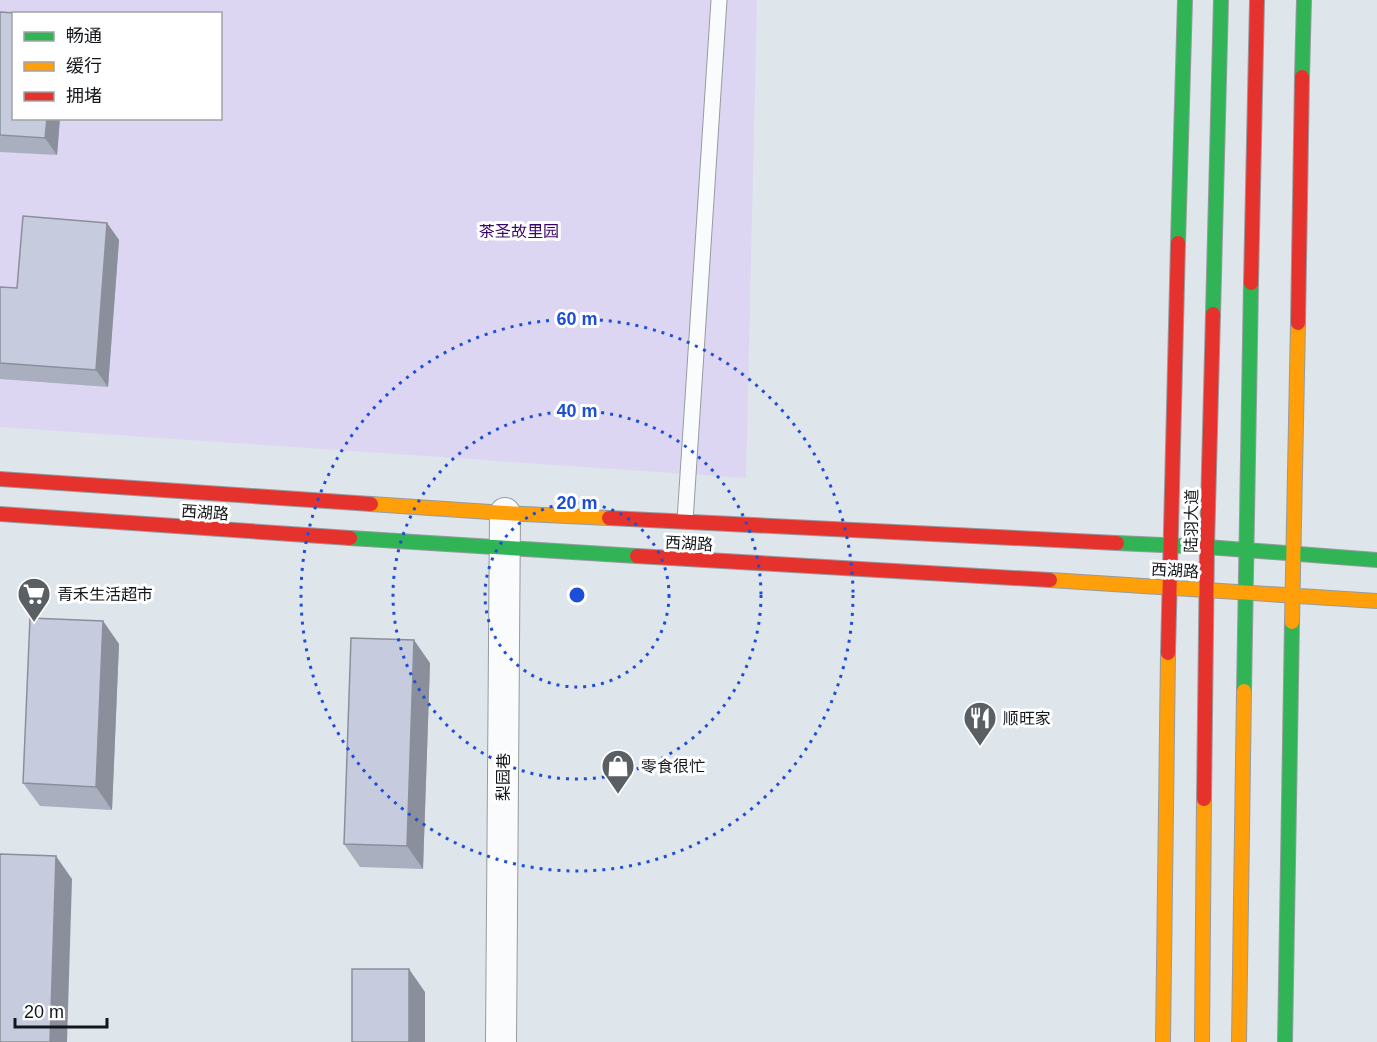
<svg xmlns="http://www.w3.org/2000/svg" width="1377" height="1042" viewBox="0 0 1377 1042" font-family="Arial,'Noto Sans SC',sans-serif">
<rect width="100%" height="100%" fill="#dee5eb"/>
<path fill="#dcd6f3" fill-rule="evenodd" d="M0,0h757l-11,478 -746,-51zM14,14h206v104h-206z"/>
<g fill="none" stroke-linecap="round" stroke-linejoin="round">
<g stroke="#969ba0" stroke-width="17">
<path id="lane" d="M685,521l34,-521"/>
</g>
<g stroke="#969ba0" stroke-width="32">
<path id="street" d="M501,1042l4,-529"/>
</g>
<g stroke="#969ba0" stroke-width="16">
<path id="fast" d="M1302,77l2,-77
M1178,243l7,-243
M1213,314l8,-314
M350,538l287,18
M1117,543l90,4 170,13
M1244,691l7,-408
M1285,1042l7,-420"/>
</g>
<g stroke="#969ba0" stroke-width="16">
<path id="slow" d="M371,504l134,9 104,5
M1050,580l327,21
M1292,622l6,-299
M1163,1042l5,-389
M1202,1042l2,-243
M1239,1042l5,-351"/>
</g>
<g stroke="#969ba0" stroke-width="16">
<path id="jam" d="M1251,283l6,-283
M1298,323l4,-246
M0,479l371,25
M0,514l350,24
M609,518l508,25
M637,556l413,24
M1168,653l10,-410
M1204,799l3,-252 6,-233"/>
</g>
<use href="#lane" stroke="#fafbfc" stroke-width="15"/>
<use href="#street" stroke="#fafbfc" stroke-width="30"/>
<use href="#fast" stroke="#30b455" stroke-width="14"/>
<use href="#slow" stroke="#ff9f0a" stroke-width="14"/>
<use href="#jam" stroke="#e5322d" stroke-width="14"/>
</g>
<path fill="#aaafbf" d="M0,12l14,106h46l-3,37 -57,-3z
M107,223l12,17 -11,147 -108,-8v-92l17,1z
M103,621l16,23 -7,166 -72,-4 -17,-23z
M430,663l-7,206 -63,-2 -16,-23z"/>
<path fill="#8b8f9b" d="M47,118h13l-3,37 -12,-17z
M107,223l12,17 -11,147 -12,-17z
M103,621l16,23 -7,166 -16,-23z
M414,640l16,23 -7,206 -16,-23z
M56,856l16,23 -5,163h-17z
M409,969l16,23v50h-16z"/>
<path fill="#c6ccde" stroke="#8b8f9b" stroke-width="1.5" d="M0,12l30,2h-16v104h33l-2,20 -45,-3z
M23,216l84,7 -11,147 -96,-7v-76l17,1z
M30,618l73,3 -7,166 -73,-4z
M351,638l63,2 -7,206 -63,-2z
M0,854l56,2 -6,186h-50z
M352,969h57v73h-57z"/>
<g fill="none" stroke="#1d4ed8" stroke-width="3" stroke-dasharray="3 6">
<circle cx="577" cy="595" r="92"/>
<circle cx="577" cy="595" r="184"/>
<circle cx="577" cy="595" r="276"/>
</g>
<defs>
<g id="supermarket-pin" transform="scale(1.725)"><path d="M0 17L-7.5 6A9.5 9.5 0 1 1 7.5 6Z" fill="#5a5f64" stroke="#fff"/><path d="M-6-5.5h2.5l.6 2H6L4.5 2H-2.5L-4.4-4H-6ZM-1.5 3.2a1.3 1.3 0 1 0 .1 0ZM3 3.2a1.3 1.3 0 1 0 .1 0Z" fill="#fff"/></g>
<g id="restaurant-pin" transform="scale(1.725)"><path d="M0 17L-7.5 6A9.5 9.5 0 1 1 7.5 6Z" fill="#5a5f64" stroke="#fff"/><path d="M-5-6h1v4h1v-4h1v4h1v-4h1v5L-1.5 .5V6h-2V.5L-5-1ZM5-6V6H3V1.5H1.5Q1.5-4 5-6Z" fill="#fff"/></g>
<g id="shop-pin" transform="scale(1.725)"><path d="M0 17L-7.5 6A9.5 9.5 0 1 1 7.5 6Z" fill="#5a5f64" stroke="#fff"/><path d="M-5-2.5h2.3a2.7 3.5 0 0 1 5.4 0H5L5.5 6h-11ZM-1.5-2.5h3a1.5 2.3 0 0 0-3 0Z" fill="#fff"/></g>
</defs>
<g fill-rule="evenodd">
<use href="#supermarket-pin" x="34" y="594"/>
<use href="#restaurant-pin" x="980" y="718"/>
<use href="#shop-pin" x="618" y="766"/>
</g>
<g text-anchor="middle" stroke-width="6" stroke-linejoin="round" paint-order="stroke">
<g font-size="16" fill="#3a0667" stroke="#fff">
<text x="519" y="237">茶圣故里园</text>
</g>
<g font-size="16" fill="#13171b" stroke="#fff">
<text transform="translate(205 512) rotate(4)" y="6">西湖路</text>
<text transform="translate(1191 521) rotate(-89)" y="6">陆羽大道</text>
<text transform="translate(689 543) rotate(3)" y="6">西湖路</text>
<text transform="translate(1175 570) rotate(3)" y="6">西湖路</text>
<text transform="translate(503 777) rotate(-90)" y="6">梨园巷</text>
</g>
<g font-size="16" fill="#13171b" stroke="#fff" text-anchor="start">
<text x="57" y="600">青禾生活超市</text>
<text x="1003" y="724">顺旺家</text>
<text x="641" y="772">零食很忙</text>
</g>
</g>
<circle cx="577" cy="595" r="9" fill="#1d4ed8" stroke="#fff" stroke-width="3"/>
<g font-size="18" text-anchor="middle" font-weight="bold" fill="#1d4ed8" stroke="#fff" stroke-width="6" stroke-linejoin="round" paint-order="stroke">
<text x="577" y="325">60 m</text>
<text x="577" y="417">40 m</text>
<text x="577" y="509">20 m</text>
</g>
<rect x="12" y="12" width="210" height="108" fill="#ffffff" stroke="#a1a2a4" stroke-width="1.5"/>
<rect x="24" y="32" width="30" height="9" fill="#30b455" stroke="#a1a2a4" stroke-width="1.5"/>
<text x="66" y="42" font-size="18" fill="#13171b">畅通</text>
<rect x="24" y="62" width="30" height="9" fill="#ff9f0a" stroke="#a1a2a4" stroke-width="1.5"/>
<text x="66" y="72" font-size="18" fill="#13171b">缓行</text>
<rect x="24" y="92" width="30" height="9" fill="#e5322d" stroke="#a1a2a4" stroke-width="1.5"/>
<text x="66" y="102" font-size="18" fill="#13171b">拥堵</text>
<path d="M15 1018v9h92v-9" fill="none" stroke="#13171b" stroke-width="3"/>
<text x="24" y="1018" font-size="18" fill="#13171b" stroke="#ffffff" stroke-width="4.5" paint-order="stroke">20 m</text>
</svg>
